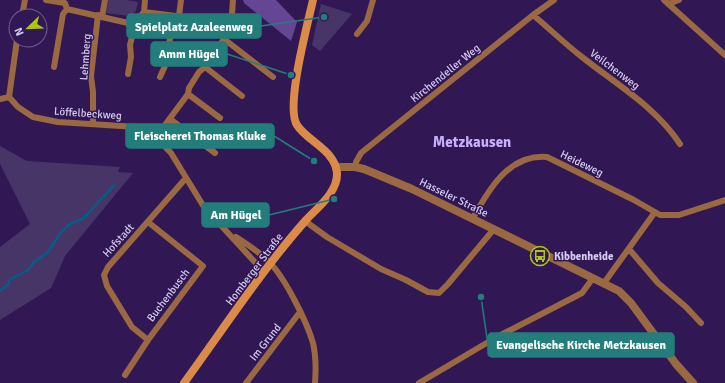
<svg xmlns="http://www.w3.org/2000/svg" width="725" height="383" viewBox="0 0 725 383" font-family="Signika,sans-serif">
<rect width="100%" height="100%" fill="#311854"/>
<path fill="#473567" d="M108,0h19l11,2 -2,9 -7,5 -23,-3z
M321,4l31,10 -32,37 -8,-6z
M0,146l27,15 93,6 -2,5 15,1 -68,83 -14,32 -51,32v-73l30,-23 -30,-60z"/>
<path fill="#644695" d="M243,0h33l21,22 -6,19 -47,-38z"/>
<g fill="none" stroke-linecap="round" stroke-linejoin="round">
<path stroke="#055d88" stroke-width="2.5" d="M0,291l9,-7v-4l19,-10 6,-8 13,-9 15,-22 8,-7 14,-6 30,-33"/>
<path stroke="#9a6941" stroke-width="6" d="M46,0l19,3 2,6 61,14 8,-2 8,-9 56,7 23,15
M664,0l61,55
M668,4l11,-4
M144,12l1,-12
M533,15c17,14 32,29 49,42 34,27 74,50 98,87
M22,16l3,-16
M179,16l2,-16
M102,17l3,-17
M357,34l10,-13 6,-21
M224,39l49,38
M54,67l9,-53 4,-5
M205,67l37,29
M128,74l3,-17 -1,-12 6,-24
M160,77l5,-11 9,-50
M188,94l32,24
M9,97l8,-57
M0,99l9,-2 9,10 15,10 25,5 79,5 19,10 15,16 33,54 60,65
M170,119l45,34
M93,124v-32l-2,-16 7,-61
M156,137l32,-43 1,-6 10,-16 6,-5 19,-28 -1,-5 9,-20 1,-14
M355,167l1,-5 5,-9 172,-138 21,-15
M473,218c16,-29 36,-64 74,-61l87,43 26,15h19l46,-15
M305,221l22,16 54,32 25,11 22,12 11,1 9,-9 46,-55
M236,237c12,8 24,15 34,26 15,15 37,59 43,80 3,13 3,27 2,40
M629,249l29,34 28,24 15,16
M604,283l51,-71
M148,340l-16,-13 -25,-41 -3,-11 4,-8 78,-89
M125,375l23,-35 55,-74 -55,-44
M246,383l54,-71
M419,383l76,-45 87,-45 11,-15"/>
<path stroke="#9a6941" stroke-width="8" d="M336,167h19l9,2 48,20 207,102 12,12 45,61 17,19"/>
<path stroke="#da8b49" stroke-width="8" d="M184,383c40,-55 77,-112 122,-163 12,-13 32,-28 31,-47 -2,-23 -29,-31 -40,-48 -12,-18 11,-102 16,-125"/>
</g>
<defs>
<g id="bus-ring" transform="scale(1)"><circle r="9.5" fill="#311854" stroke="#adc610" stroke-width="1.5"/><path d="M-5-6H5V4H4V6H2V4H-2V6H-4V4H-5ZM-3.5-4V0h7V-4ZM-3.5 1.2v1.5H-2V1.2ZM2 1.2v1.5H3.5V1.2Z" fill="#adc610"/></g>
</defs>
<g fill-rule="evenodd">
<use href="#bus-ring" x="540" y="256"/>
</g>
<g text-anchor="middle" stroke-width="3" stroke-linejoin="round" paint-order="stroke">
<g font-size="11" fill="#d5caef" stroke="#311854">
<text transform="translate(85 57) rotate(-86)" y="4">Lehmberg</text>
<text transform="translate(615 69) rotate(37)" y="4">Veilchenweg</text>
<text transform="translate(445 73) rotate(-39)" y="4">Kirchendeller Weg</text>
<text transform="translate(88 113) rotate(4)" y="4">Löffelbeckweg</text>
<text transform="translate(582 163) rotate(26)" y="4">Heideweg</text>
<text transform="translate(454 197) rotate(26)" y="4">Hasseler Straße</text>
<text transform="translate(118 240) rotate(-48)" y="4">Hofstadt</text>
<text transform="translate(254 269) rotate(-53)" y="4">Homberger Straße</text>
<text transform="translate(168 295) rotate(-53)" y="4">Buchenbusch</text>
<text transform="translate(265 342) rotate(-52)" y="4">Im Grund</text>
</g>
<g font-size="11" font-weight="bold" fill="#d5caef" stroke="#311854" text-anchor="start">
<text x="554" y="260">Kibbenheide</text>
</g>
<g font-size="15" font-weight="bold" fill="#c7b0f9" stroke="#311854">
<text x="472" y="147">Metzkausen</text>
</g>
</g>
<path fill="none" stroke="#237e7b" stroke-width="1.5" d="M324 17L261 26M291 75L227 54M314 161L274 136M334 199L269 215M481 297L488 345"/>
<g fill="#237e7b" stroke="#311854" stroke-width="1.5">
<circle cx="324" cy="17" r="4"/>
<circle cx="291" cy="75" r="4"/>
<circle cx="314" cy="161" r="4"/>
<circle cx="334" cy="199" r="4"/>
<circle cx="481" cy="297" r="4"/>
</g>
<g fill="#237e7b" stroke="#237e7b" stroke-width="1.5">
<rect x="127" y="14" width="134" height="24" rx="4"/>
<rect x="151" y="42" width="76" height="24" rx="4"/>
<rect x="126" y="124" width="148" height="24" rx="4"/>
<rect x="202" y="203" width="67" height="24" rx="4"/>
<rect x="488" y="333" width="186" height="24" rx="4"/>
</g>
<g font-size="12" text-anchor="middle" font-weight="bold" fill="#fff">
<text x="194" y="31">Spielplatz Azaleenweg</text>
<text x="189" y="58">Amm Hügel</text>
<text x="200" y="140">Fleischerei Thomas Kluke</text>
<text x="236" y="219">Am Hügel</text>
<text x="581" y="349">Evangelische Kirche Metzkausen</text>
</g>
<g transform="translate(28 28) rotate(247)"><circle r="19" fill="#311854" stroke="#735f92"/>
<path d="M0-3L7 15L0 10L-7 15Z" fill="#adc610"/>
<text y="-6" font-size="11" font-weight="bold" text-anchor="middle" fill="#d5caef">N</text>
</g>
</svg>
